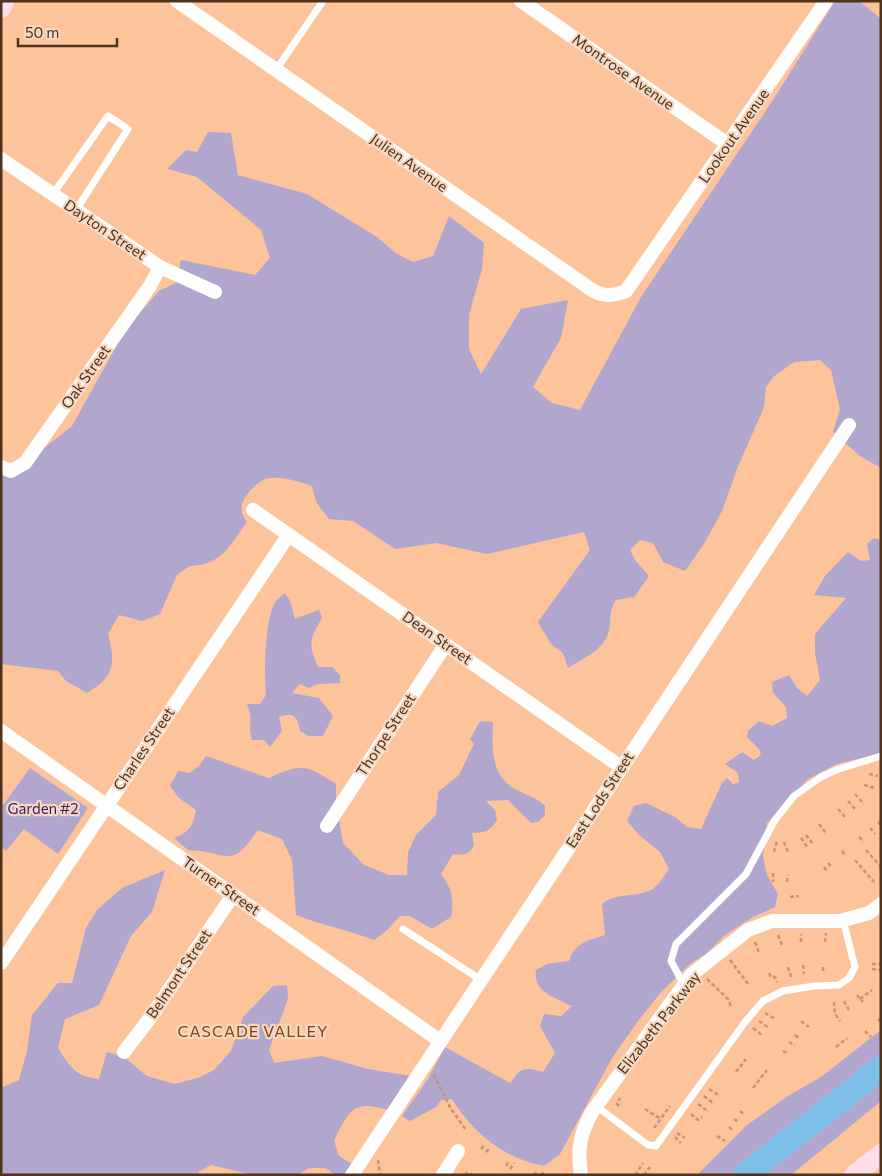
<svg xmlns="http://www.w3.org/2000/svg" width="882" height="1176" viewBox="0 0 882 1176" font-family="Commissioner,sans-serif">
<rect width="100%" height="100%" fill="#fdc39b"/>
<path fill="#b0a6ce" d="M835,1h24l22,18v449l-21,-12 -27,-24 7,-23 -9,-39 -11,-10 -26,2 -21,15 -7,10 -2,20 -27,62 -15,42 -18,33 -19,27 -22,-9 -10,-19 -13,-3 -10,10 5,10 14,16 -15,21 -18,3c-9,15 -3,22 -8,34 -7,18 -25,24 -40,34l-5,-15 -12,-9 -13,-22 52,-72 -6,-18 -97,22 -51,-11 -41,6 -42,-28 -24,-2 -13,-17 -4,-16c-15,-5 -27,-9 -42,-8 -10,0 -26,17 -28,26 -2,7 1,13 5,18 -17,23 -26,44 -58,44l-12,9 -17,39 -18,7 -23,-6 -11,19c8,30 6,43 -21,59l-21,-12 -8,-10 -57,-7v-195l24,-6 47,-37 54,-97 33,-38 17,-8 5,-23 74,15 15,-17 -9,-28 -64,-53 -30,-8 19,-19 11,2 11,-20 23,1 7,42 69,19 70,43 20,17 16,8 20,-6 16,-40 35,27 -2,26 -13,46v34l12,25 40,-65 47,-9 -7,38 -28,49 19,16 28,7 61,-113 132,-197z
M874,538l7,2v213l-44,11 -29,15 -41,44 -4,33 4,19 11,19 -3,13 -22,10 -28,18 -18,18 -17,11 -28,27 -24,30 -26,37 -52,96 -16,12c-39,-7 -71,-33 -92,-67l-11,1 -5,7 -26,14 -8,-5 26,-37 17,-32 65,36c12,-16 13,-16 33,-11l12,-19 -15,-27 4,-12 17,2 11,-10c-17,-8 -39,-14 -36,-36l11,-6 22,-3c5,-18 20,-21 36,-26l-3,-31c14,-12 32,-6 49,-14 7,-4 13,-14 18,-21l-9,-17 -21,-17 -12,-14 7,-15 12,-3 29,14 12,10 14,2 21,-46 5,-5 6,6 6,-2 -1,-9 -13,-9 17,-12 12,8 7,-5 -2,-6 -12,-12 1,-6 11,-10 13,5 15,-8 -1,-11 -13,-14 -1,-11 17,-7 8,13 10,8 13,-16 -5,-27v-19l31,-36 -32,-3 11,-19 23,-24 13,9 9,-1 -3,-16z
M285,593l5,8 5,18 24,-9 3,8c-13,22 -14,26 -4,49h14l8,8v8l-22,1 -9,4 -9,-4 -8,9 27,5 14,18 -10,20h-14l-9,-5c-2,-14 -7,-20 -21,-14l3,14 -12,16 -6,-7h-12c-5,-16 2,-19 -5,-36h13l6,-9c-2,-20 -1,-73 8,-91 2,-4 7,-8 11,-11z
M480,721l13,1c-1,24 -3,53 22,67 11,6 21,8 30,17v9l-7,7 -7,1 -23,-23 -22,1 9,9 2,10c-7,11 -12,13 -25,13l2,13c-7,9 -10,10 -21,8l-12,20c11,15 13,25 10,43l-19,12 -22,-13h-10l-14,15 -12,9c-26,-10 -53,-15 -78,-25l-4,-55 -10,-21 -24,-9c-29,42 -28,21 -70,20l-14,-12c16,-6 19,-12 22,-28l-17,-12 -9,-12 8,-15 12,2 10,-8 6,-9 63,22c33,-15 37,-13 67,6v19l7,40 21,22 25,10h18l1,-23 8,-17 20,-20 2,-23 21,-17 15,-31 -4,-5z
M30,768l58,40 -30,46 -34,-25 -18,22 -5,-4v-39z
M165,870l-13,42 -21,24 -32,69 -34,14 -7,29c12,19 18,29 41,31l8,-27 17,5 23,19 27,8 24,-6 16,-8 17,-19 12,-34 30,-31 14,-1 1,14 -19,51 5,13 48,-7 46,13 49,8 -23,35c-39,-13 -44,-5 -60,29l5,15 18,11 -5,8h-17l-9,-7h-17l-12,7h-44l-42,-10 -13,7 2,3h-199v-87l18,-8 8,-29 5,-36 26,-32h14l14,-55 11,-18 25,-22z
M881,1030v26l-86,68 -58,51h-40l50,-50 41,-29 33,-19z
M881,1074v27l-90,74h-35l31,-23 55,-49z"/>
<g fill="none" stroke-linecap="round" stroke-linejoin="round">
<path stroke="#7dbfe8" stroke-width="24" d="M745,1175l136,-107"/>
<path stroke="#c69573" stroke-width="2.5" stroke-dasharray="4 2.5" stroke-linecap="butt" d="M869,774l9,2
M864,785l11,3
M855,794l9,10
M848,801l8,9
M838,809l8,9
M878,822l3,3
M819,824l7,9
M870,828l5,6
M806,835l7,9
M859,837l5,5
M801,838l7,10
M784,842l4,10
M866,850l15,17
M842,851l4,5
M774,852l3,-11
M855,860l19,22
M828,863l4,5
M824,867l3,4
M773,873v9
M787,882l1,-7
M790,897l9,-1
M778,935l4,10
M755,942l4,11
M801,942v-8
M825,942l1,-9
M730,960l18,24
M872,964h9
M803,965l1,9
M788,967l3,10
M872,969l9,1
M823,971v-6
M769,973l2,4h4l2,5
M707,979l21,20 3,8
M857,995l6,7
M860,999l12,-9
M844,1001l6,11
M834,1002l1,12 5,7
M765,1013l10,6
M878,1019l3,3
M759,1021l10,7
M801,1021l8,6
M753,1028l10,8
M865,1031l6,6
M795,1035l5,4
M789,1042l6,4
M836,1047l11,-9
M783,1051l6,3
M736,1072l10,-13
M434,1075l17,34 15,21
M753,1088l14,-18
M709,1089l11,7
M704,1096l10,8
M698,1104l11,8
M619,1106l-2,-2 3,-6
M645,1109l16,10
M740,1111l5,4
M691,1114l7,6 4,-3
M734,1119l5,3
M729,1127l4,3
M654,1128l16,-22
M677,1133l8,5
M717,1136l8,5
M675,1137l6,6
M481,1149l4,-4
M486,1152l4,-4
M378,1160l2,14
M506,1166l3,-5
M510,1169l4,-6
M465,1175l3,-5
M471,1175l1,-2
M534,1175l2,-3
M542,1175l1,-3
M635,1175l8,-12
M644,1175l6,-8"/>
<path stroke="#fff" stroke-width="7" d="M276,70l47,-69
M53,194l55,-78 20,13 -52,81
M403,929l78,51
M684,985l-13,-24 5,-17 70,-70 29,-54 19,-24 27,-19 15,-7 45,-14
M596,1106l52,39 8,1 89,-124 18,-21 20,-10 31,-5 25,-1 10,-7 6,-11 -12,-47"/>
<path stroke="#fff" stroke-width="14" d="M177,1l415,289c12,7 21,6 34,1l200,-290
M521,1l205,142
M1,159l159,108 55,25
M1,467l10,4 14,-8 125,-177 10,-19
M253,510l368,257
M1,731l439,310
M327,826l119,-182
M1,963l287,-427
M124,1052l26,-34 83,-123
M352,1175l497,-750
M443,1175l15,-24
M581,1175c-4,-27 -1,-40 11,-63l99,-137 57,-45 24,-9h68l29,-8 12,-9"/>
<path stroke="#fedeea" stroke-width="20" d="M1,8l3,-7
M854,1175l27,-21"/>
</g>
<g text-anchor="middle" stroke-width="4.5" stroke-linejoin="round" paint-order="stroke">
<g font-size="15" fill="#4e321c" stroke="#f5d8c3">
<text transform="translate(623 72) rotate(35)" y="5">Montrose Avenue</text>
<text transform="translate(734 136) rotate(-55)" y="5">Lookout Avenue</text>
<text transform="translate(409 163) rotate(35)" y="5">Julien Avenue</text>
<text transform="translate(105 230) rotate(34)" y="5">Dayton Street</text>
<text transform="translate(86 377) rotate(-55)" y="5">Oak Street</text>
<text transform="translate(437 638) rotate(35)" y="5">Dean Street</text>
<text transform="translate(386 735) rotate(-57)" y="5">Thorpe Street</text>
<text transform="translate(144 749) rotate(-56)" y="5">Charles Street</text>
<text transform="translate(600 800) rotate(-57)" y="5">East Lods Street</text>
<text transform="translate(221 886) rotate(35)" y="5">Turner Street</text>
<text transform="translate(179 974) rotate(-56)" y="5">Belmont Street</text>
<text transform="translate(659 1023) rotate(-52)" y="5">Elizabeth Parkway</text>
</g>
<g font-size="15" fill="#361a61" stroke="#f5d8c3">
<text x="43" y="814">Garden #2</text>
</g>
<g font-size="16" letter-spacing="1" fill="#834509" stroke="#f5d8c3">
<text x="253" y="1037">CASCADE VALLEY</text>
</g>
</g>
<rect width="882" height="1176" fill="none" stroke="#4e321c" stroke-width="5"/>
<path d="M18 38v8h99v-8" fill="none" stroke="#4e321c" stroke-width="2.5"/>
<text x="25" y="38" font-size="15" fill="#4e321c" stroke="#f5d8c3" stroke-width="4" paint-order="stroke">50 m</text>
</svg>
